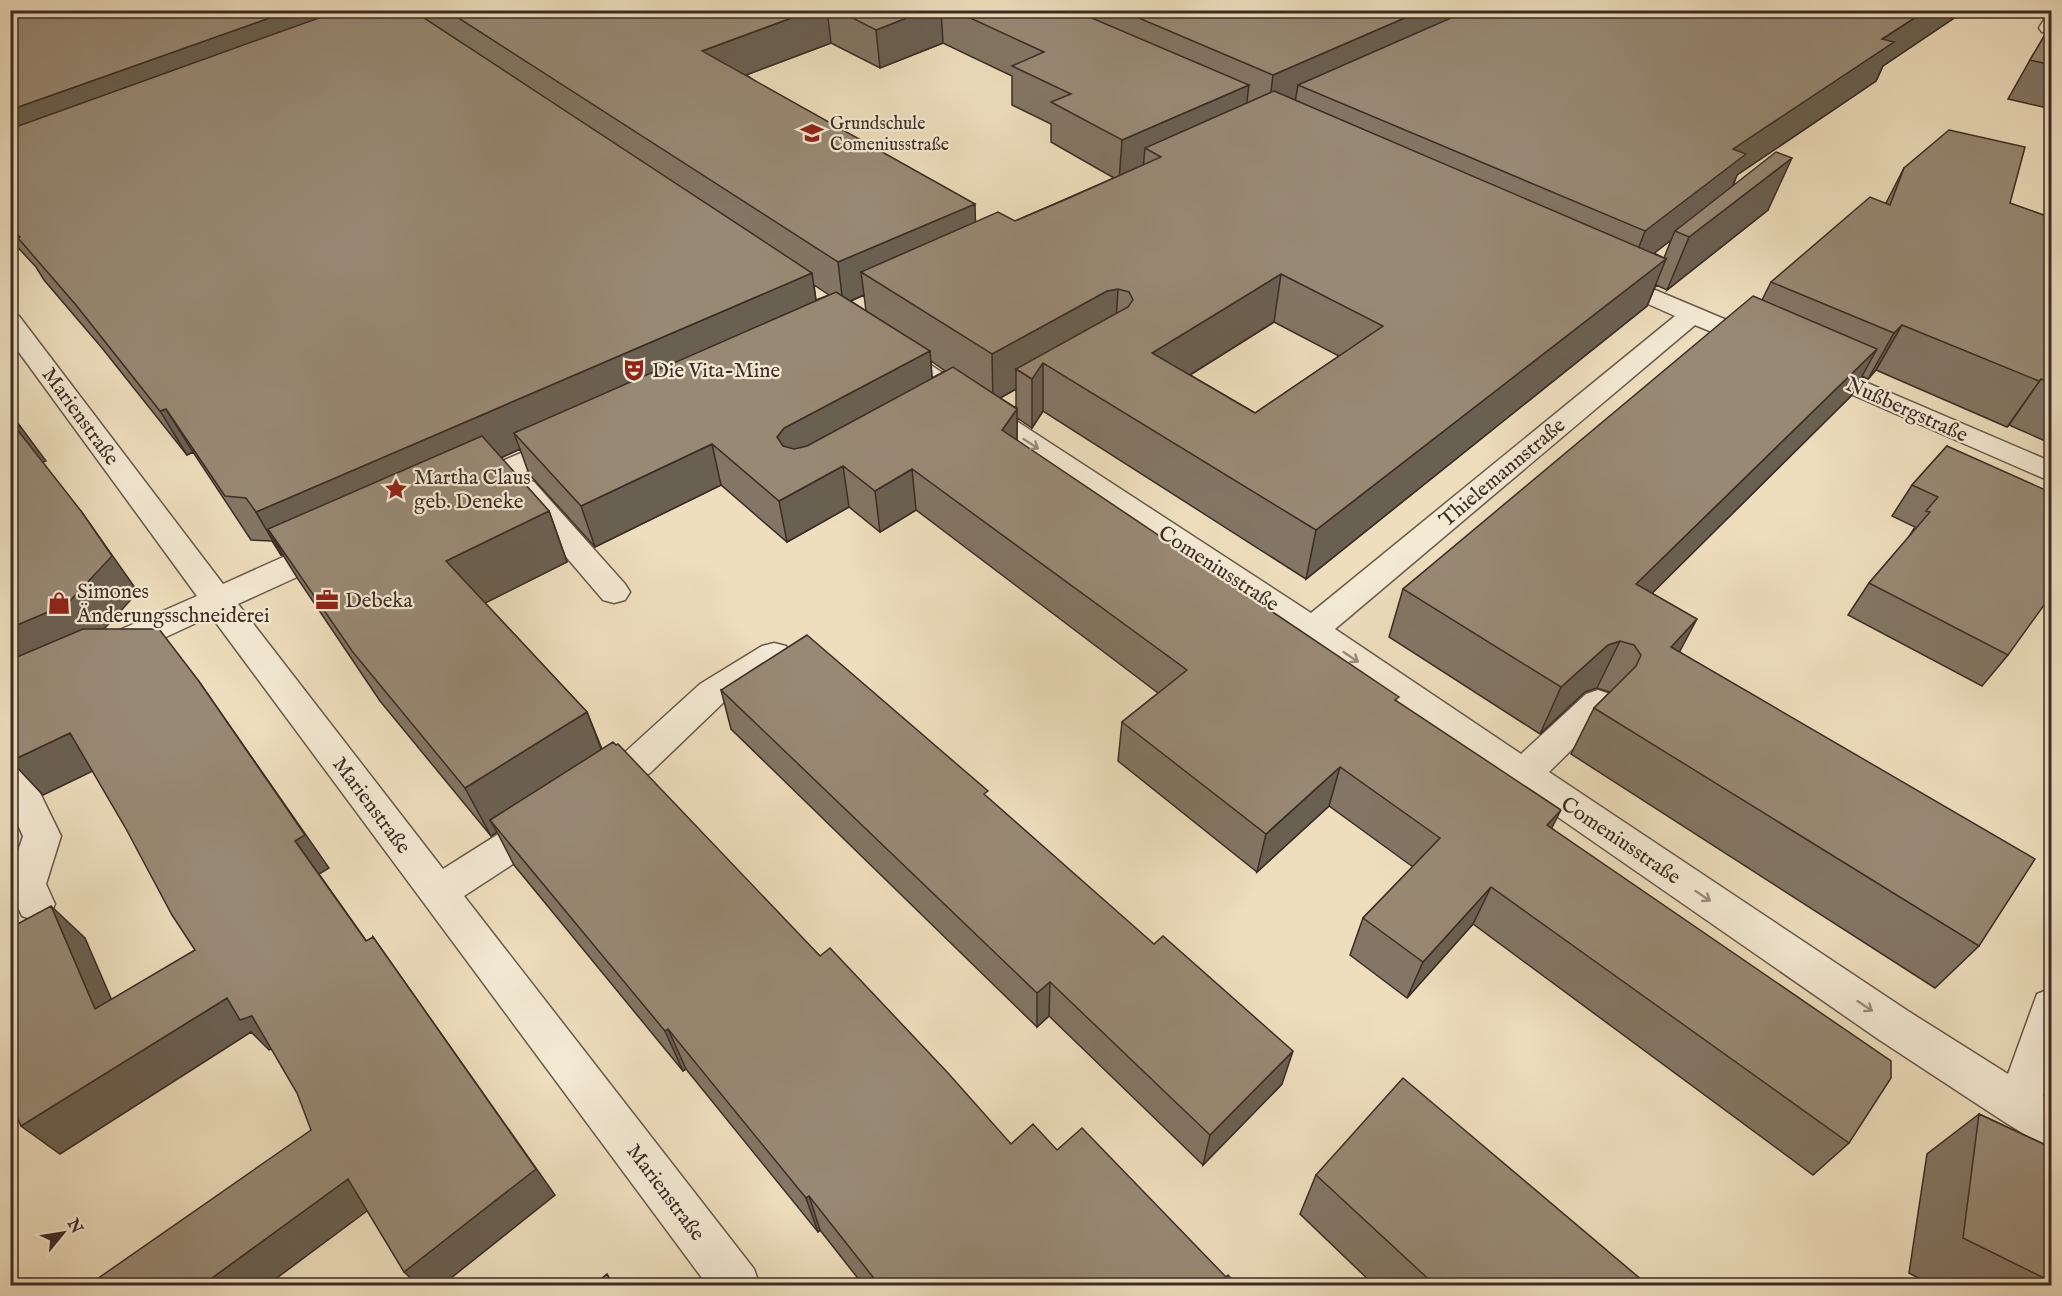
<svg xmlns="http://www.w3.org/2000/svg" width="2062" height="1296" viewBox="0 0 2062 1296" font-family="'IM FELL English',serif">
<rect width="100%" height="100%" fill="#eedebd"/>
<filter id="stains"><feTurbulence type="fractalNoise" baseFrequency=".00333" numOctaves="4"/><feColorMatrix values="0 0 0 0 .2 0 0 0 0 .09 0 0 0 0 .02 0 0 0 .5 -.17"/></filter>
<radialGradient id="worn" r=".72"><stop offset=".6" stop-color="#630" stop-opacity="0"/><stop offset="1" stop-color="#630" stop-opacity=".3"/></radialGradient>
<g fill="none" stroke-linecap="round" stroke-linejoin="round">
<g stroke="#68584b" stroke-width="3">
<path id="minor" d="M2052,16v17l-10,-1 -3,-4 6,-10z
M1610,271l157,66 4,6 -4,6 -9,2 -63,-26 -360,304 186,125 65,-60 12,-4 12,4 5,9 -5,9 -61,60 359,239 100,63 29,-80 15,-6v82l-9,26 9,6v46l-15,-6 -34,-21 -125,-82 -578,-401 -415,-279 -4,-6 4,-6 9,-2 9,2 408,266 364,-297 -74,-33 -3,-5 3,-5z
M10,313l9,3 204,268 98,-44 11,-3 11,3 4,8 -4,8 -105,48 205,265 87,-55 13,-4 13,4 5,11 -5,11 -92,60 290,373 6,17h-52l-497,-670 -88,41 -12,3 -12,-3 -5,-9 5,-9 98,-43 -187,-256z
M1816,361l236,101v20l-245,-107 -4,-6 4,-6z
M564,435l10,3 4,6 -4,6 -95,43 -10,3 -10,-3 -5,-7 5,-7z
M524,479l10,3 91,102 5,8 -5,8 -11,3 -11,-3 -89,-104 -5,-7 5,-7z
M774,643l12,3 5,9 -5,9 -62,38 -74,71 -39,25 -13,5 -13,-5 -5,-10 5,-10 39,-25 76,-69 62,-38z
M10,754l13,4 38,78 -15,48 9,20 -5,12 -14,5 -14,-5c-18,-38 -11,-42 1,-80l-13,-28z"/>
</g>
<use href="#minor" fill="#f4ead4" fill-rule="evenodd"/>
</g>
<path fill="#837664" stroke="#3b2c25" stroke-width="1.5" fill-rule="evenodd" d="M10,10l408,5 -1,-5h1549l-83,56 -7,15 -139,94 -4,11 35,24 -101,80 -11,-5 -9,21 -341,273 -263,-168 -11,17 -15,-10v23l380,261 155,126 297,315 -36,32 -340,-251 -66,74 -57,-43 13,-37 50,-51 -84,-61 -72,66 -139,-111 4,-39 36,-29 -242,-183 -36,22 -31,-25 -62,35 -66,-57 -126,62 -66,-73 -9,-25 -19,9 48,53 18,51 -82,41 102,109 15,37 218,207 191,188 46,6 169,127 12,9h-374l-44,-56 -2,2 -132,-163 -3,2 -169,-206 -17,-33 -6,4 -111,-135 -82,-122 -15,-24h-2l-9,-14 -21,-1 -58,-88 -6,3 -85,-107 -58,-68 -8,-13 -26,-28zM831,43l49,25 63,-25 69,33v29l39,19v18l63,36 -99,43 -40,1 -229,-147zM1671,240l-7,18 -10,-5zM814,285l15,10 -13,5zM864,295l2,16 -15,-10zM1274,322l65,34 -84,57 -65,-38zM931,361l14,10 -13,7zM1016,389v19l-16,-10z
M2052,23v86l-44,-10 22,-39z
M1904,168l148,50v226l-43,-19 -2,2 -131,-57 -8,9 -6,-3 -11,20 -199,197 28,59 299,294 -44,42 -364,-234 23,-46 16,-16 -13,-4 -12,4 -45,42 -151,-97 14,-48 359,-289 9,-18 115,-79z
M1947,446l61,209 -26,31 -134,-71 21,-32 39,-45 7,-11 -23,-11 20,-31z
M721,690l267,108 294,286 -79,81 -154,-149 -12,11 -306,-298z
M1979,1114l73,34v138h-119l-24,-13 18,-119z
M1316,1175l333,111h-274l-75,-72z
M1821,1279l9,7h-19z"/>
<path fill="#6a6051" stroke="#3b2c25" stroke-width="1.5" d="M292,10h87l-369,148v-48z
M813,10h14l4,33 -122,46 -7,-38z
M927,10h14l2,33 -63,25 -4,-38z
M1423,10h76l-201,75 -3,17 -27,13 5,-40z
M1927,10h39l-83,56 -7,15 -139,94 -8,20 -54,36 -4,9 -42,33 16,-42 88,-82 149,-110z
M1249,85l-5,40 -99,23 -2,22 -24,11 3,-41z
M1792,158l-24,52 -101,80 22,-53z
M975,204l1,41 -115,27 3,23 -21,9 -5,-42z
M1666,259l-19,47 -341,273 10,-49z
M812,273l6,43 -304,117 6,16 -235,105 -17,-25 15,26h-2l-25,-43z
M1281,274l-7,48 -126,79 4,-48z
M1118,289l-3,48 -72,26v48l-11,17v-49l-16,-10v20l-23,13 -1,-48 115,-63z
M1902,325l-26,45 -8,9 26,-46z
M1877,349l-26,47 -238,236 23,-48z
M930,351l3,41 -142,77 -14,-32 7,-9z
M2041,379l-32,46 -2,2z
M166,409l27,43 -6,3 -27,-44z
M1017,409v41l-15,-20z
M20,426l26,35 -5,2 -25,-35z
M712,444l9,41 -126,62 -14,-41z
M843,466l6,41 -62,35 -8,-41z
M912,469l4,41 -36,22 -5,-41z
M81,511l57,81 -43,47 -85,37v-48z
M549,511l18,51 -98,49 -23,-50z
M1697,619l-25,47 -1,-19z
M1620,641l-23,47 -12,4 -45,42 21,-47 47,-42z
M198,680l131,188 -10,6 70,99 -94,-132z
M587,712l19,50 -116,58 7,12 -6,4 -26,-48z
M70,733l29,35 -56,27 -32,-34z
M1340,767l-11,39 -72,66 9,-38z
M1561,810l-20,39 6,-24z
M1491,887l-18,37 -66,74 16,-36z
M51,906l34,32 44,102 -34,-31z
M10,910l22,57 -22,-19z
M373,937l182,258 -114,91h-22l-15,-14z
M1050,982l-1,34 -12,11v-34z
M227,998l25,18 28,30 -11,4 -18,-18 -191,122 -39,-28z
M668,1029l18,40 -3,2 -18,-40z
M1293,1051l-11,33 -79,81 7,-30z
M348,1179l27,26 -109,81h-65z
M809,1196l11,34 -2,2 -12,-34z"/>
<path fill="#988974" stroke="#3b2c25" stroke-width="1.5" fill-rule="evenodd" d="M10,10h282l-282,100z
M341,10h71l400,263 -556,239 -10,-14 -21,-2 -59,-87 -6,2 -84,-106 -58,-67 2,-1 -10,-11v-97z
M446,10h367l-111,41 273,153 -137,58z
M837,10h90l-51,20z
M953,10h120l176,75 -127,55 -71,-38 20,-8 -59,-28 32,-14z
M1120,10h303l-150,65z
M1469,10h458l-45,29 12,3 -161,107 13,5 -101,77 -347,-146z
M2052,23v42l-22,-5z
M1274,91l392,168 -350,271 -273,-167 -11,16 -16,-10 112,-62 5,-7 -4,-8 -11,-3 -11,2 -115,63 -131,-82 137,-60 17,9 54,-23 92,-41 -16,-9zM1281,274l102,52 -128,87 -103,-60z
M1949,130l76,17 -15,56 42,15v166l-11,-5 -2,2 -137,-56 -8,8 -123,-51 99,-85 20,8 14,-37z
M1776,152l16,6 -103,79 -14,-6z
M836,292l94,59 -146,77 -7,9 6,9 11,3 13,-3 146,-79 64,42 -15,21 397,267 -4,3 166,110 -14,15 344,236v17l-42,65 -358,-256 -68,75 -60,-44 77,-80 -100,-71 -74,67 -144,-112 65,-52 -275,-201 -37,22 -32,-25 -64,35 -67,-57 -131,62 -67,-73z
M1753,296l124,53 -241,235 61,35 -26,28 364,212 -56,87 -385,-238 42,-42 5,-11 -7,-10 -14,-4 -12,4 -47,42 -158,-98z
M10,413l10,13 -4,2 65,83 31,45 -45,48 -57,24z
M482,436l67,75 -103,50 141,151 -122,76 -113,-137 -84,-122z
M1947,446l105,47v101l-44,61 -139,-72 61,-71 -4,-1 12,-14 -26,-12z
M83,629h76l39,51 107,155 -10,6 71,100 7,-4 163,232 -132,103 -56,-93 -147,107h-114l224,-156 -14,-37 -45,-77 -12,4 -13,-22 -206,128 -11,-25v-173l41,-22 44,103 100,-59 -23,-35 -47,-88 -55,-94 -59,28 -1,-2v-99z
M807,635l181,156 -4,3 170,150 9,-8 130,115 -83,84 -160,-153 -13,11 -316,-303z
M613,742l3,3 2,-1 202,212 10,-8 118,125 63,71 22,-20 24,26 25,-22 144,149 2,-2 10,11h-358l-71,-90 -3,2 -138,-169 -3,2 -175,-211z
M1403,1078l246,208h-213l-120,-111z
M1979,1114l73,34v134l-89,-44z
M607,1274l7,12h-21z
M1821,1279l9,7h-13z"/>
<defs><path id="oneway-shaft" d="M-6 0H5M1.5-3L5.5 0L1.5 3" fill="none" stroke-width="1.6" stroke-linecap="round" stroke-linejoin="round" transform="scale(1.5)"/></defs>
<g stroke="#988b7c">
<use href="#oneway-shaft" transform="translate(1031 444) rotate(33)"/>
<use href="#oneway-shaft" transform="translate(1351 657) rotate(34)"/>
<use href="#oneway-shaft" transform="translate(1703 896) rotate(34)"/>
<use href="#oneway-shaft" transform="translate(1865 1006) rotate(34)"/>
</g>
<defs>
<g id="school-bare" transform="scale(1.8)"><path d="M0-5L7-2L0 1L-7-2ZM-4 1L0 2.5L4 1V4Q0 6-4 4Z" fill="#8f2418" stroke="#f4ead4" stroke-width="2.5" paint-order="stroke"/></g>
<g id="theatre-bare" transform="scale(1.8)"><path d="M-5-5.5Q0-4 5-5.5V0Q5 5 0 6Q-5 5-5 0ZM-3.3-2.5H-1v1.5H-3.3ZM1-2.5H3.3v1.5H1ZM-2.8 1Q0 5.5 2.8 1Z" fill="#8f2418" stroke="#f4ead4" stroke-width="2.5" paint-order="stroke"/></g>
<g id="sight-bare" transform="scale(1.8)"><path d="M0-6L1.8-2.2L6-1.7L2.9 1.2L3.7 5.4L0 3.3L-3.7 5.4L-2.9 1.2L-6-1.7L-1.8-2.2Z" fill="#8f2418" stroke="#f4ead4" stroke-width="2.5" paint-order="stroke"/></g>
<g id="office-bare" transform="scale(1.8)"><path d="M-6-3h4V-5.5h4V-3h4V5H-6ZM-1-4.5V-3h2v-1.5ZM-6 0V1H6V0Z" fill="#8f2418" stroke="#f4ead4" stroke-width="2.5" paint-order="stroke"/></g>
<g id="shop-bare" transform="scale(1.8)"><path d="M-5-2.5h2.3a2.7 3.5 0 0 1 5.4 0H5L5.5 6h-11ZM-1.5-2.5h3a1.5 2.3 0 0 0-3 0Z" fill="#8f2418" stroke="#f4ead4" stroke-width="2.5" paint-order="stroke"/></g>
</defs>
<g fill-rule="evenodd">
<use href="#school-bare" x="812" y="133"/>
<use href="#theatre-bare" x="634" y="370"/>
<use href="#sight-bare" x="396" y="489"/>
<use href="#office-bare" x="327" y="600"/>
<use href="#shop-bare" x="59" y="603"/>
</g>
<g text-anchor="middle" stroke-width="4.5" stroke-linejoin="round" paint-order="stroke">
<g font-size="18" fill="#3b2c25" stroke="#f4ead4" text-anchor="start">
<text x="830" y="129">Grundschule<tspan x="830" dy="21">Comeniusstraße</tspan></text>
</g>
<g font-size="21" fill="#3b2c25" stroke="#f4ead4" text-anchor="start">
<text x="652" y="377">Die Vita-Mine</text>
<text x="414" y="484">Martha Claus<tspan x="414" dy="24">geb. Deneke</tspan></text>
<text x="77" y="598">Simones<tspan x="77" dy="24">Änderungsschneiderei</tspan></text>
<text x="345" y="607">Debeka</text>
</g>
<g font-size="21" fill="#3b2c25" stroke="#f4ead4">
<text transform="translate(1907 409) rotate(24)" y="7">Nußbergstraße</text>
<text transform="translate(81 416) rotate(54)" y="7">Marienstraße</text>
<text transform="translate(1502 472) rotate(-40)" y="7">Thielemannstraße</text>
<text transform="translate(1219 568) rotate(33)" y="7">Comeniusstraße</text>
<text transform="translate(372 805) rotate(53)" y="7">Marienstraße</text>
<text transform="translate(1621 840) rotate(34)" y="7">Comeniusstraße</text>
<text transform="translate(666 1192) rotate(53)" y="7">Marienstraße</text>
</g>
</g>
<rect width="2062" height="1296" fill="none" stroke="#eedebd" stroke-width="36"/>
<rect x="12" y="12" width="2038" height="1272" fill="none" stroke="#3b2c25" stroke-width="3"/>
<rect x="18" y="18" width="2026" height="1260" fill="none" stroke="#3b2c25" stroke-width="1.5"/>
<g transform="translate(63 1233) rotate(60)" stroke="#f4ead4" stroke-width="4.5" paint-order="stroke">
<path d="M0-4.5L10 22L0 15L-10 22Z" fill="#3b2c25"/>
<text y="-9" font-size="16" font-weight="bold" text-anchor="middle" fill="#3b2c25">N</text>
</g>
<rect width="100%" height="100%" filter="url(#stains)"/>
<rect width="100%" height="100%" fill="url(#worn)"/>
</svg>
